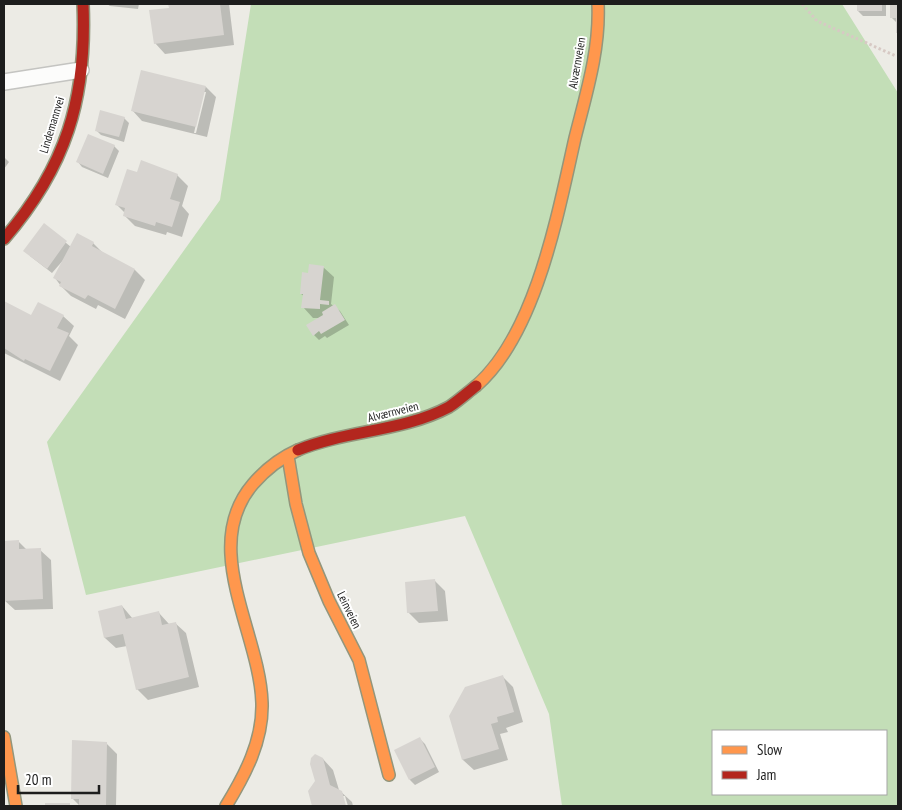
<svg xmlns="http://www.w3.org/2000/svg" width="902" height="810" viewBox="0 0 902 810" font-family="'PT Sans Narrow',sans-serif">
<rect width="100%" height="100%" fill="#ecebe5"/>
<path fill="#c3deb7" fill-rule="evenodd" d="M251,4h591l56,89v713h-336l-13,-92 -84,-198 -379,79 -39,-153 173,-242zM713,731h173v63h-173z"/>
<path fill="#0003" fill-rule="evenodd" d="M107,4h32l-1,5 -28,-3z
M169,4h60l5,41 -69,9 -10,-11 15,-34z
M858,4h28v12h-23l-5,-5z
M891,4h7v30l-1,-11 -6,-6z
M206,87l10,10 -9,40 -65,-16 -10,-11zM203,92h3l-10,41h-2z
M124,118l5,5 -5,19 -23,-7 -5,-5z
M114,146l5,5 -11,27 -26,-11 -4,-5z
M4,157l5,5 -5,7z
M138,174l39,1 11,11 -6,20 7,8 -7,23 -15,-5 -1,3 -31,-9 -10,-10v-3l-8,-8z
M44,225l27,22 22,-4 11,11 31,16 10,10 -20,39 -27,-14 -2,4 -25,-13 -10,-10 -6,-8 11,-21 -14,16 -22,-17z
M323,267l11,10 -3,27 9,7 9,14 -22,13 -2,-2 -6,4 -5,-5 6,-17h-7l-10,-11 1,-11 -3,-2 9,-20z
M4,302l28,15 31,-1 11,10 -5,10 9,9 -18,36 -56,-28z
M18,541l9,9h13l11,10 2,49 -38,1 -11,-10v-58z
M435,581l10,10 3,30 -29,2 -11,-11z
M122,606l11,13 26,-6 10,11 6,-1 11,10 13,54 -51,13 -11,-11 -10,-43 -11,2 -11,-10 -6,-26z
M503,677l10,10 10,35 -17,6 2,4 -8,2 8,26 -34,10 -11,-10 -13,-44z
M420,739l5,5 14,28 -24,13 -5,-5z
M106,743l11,11 -1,52h-36l-7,-7z
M323,759l10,11 6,20 13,12 1,4h-5l-3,-10h-3l3,10h-32l-4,-15 7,-9z"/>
<path fill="#d7d4d0" d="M168,4h52l4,31 -70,9 -5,-34 20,-2z
M857,4h25v7h-25z
M890,4h8v29h-2v-15h-6z
M141,70l65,16 -10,41 -65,-16z
M100,110l25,7 -6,20 -24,-6z
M88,134l27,11 -12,29 -27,-12z
M141,160l37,14 -8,25 10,3 -8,25 -16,-5 -1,4 -32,-10 2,-8 -10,-3 12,-36 10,3z
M44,223l23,18 -20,28 -24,-18z
M77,233l17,9 -2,4 43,23 -20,40 -27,-14 -3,4 -26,-13 2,-4 -8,-4z
M309,264l15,2 -4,34 9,1v4l-9,-1v5l-19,-1 2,-14h-3l2,-22 6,1z
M4,301l27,14 7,-13 26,13 -7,13 12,5 -19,38 -25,-12 -1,2 -20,-13z
M335,304l10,16 -24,14 -2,-3 -6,5 -7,-11 17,-10 -1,-3z
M19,540v9l22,-1 2,51 -39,2v-60z
M435,579l3,32 -31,2 -2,-31z
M122,605l4,14 33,-8 3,14 14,-3 13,55 -53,13 -13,-56 -19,4 -6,-27z
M503,675l11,37 -17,5 1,5 -7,2 8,25 -37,11 -13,-44 16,-29z
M420,737l15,30 -26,13 -15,-30z
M72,740l35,2 -1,64h-27v-7h-8z
M315,754l8,4 7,27 12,6 4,15h-34l-4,-15 7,-10 -5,-17 1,-6z
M45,803h25v3h-25z"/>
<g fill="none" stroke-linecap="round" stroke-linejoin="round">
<g stroke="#c4c4c1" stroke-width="18">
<path id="lane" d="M4,82l77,-12"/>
</g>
<g stroke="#93967c" stroke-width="14">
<path id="slow" d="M476,386c60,-52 82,-173 99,-248 11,-44 25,-88 23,-134
M288,456l8,48 13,49 20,48 30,59 30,115
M4,737l12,69
M226,806c19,-31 37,-65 36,-103 -2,-70 -63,-156 -9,-219 13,-15 27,-26 45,-34"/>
</g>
<g stroke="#93967c" stroke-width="14">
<path id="jam" d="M4,239c62,-72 83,-140 79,-235
M298,450c49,-20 104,-18 151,-43 9,-6 18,-14 27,-21"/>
</g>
<path stroke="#d7c9c4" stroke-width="3" stroke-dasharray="2.5 2.5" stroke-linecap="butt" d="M802,4l15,17 79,35"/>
<use href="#lane" stroke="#fcfcfb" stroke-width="15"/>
<use href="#slow" stroke="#ff974d" stroke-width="11"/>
<use href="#jam" stroke="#b3261e" stroke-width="11"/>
</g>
<g text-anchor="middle" stroke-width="4" stroke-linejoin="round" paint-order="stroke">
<g font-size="12" fill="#1d1d1d" stroke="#fff">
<text transform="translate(577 63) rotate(-80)" y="4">Alværnveien</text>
<text transform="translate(52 125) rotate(-73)" y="4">Lindemannvei</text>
<text transform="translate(393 412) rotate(-14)" y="4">Alværnveien</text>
<text transform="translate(349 610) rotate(64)" y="4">Leinveien</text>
</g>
</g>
<rect width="902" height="810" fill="none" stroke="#1d1d1d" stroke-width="10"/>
<rect x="712" y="730" width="175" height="65" fill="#ffffff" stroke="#a5a5a5"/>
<rect x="722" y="746" width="25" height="8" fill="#ff974d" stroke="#a5a5a5"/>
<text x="757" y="755" font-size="15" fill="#1d1d1d">Slow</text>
<rect x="722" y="771" width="25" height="8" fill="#b3261e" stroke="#a5a5a5"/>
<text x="757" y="780" font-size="15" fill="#1d1d1d">Jam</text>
<path d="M18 785v8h81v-8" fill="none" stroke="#1d1d1d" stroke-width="2.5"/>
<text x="25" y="785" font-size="15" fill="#1d1d1d" stroke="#ffffff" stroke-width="4" paint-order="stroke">20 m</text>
</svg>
